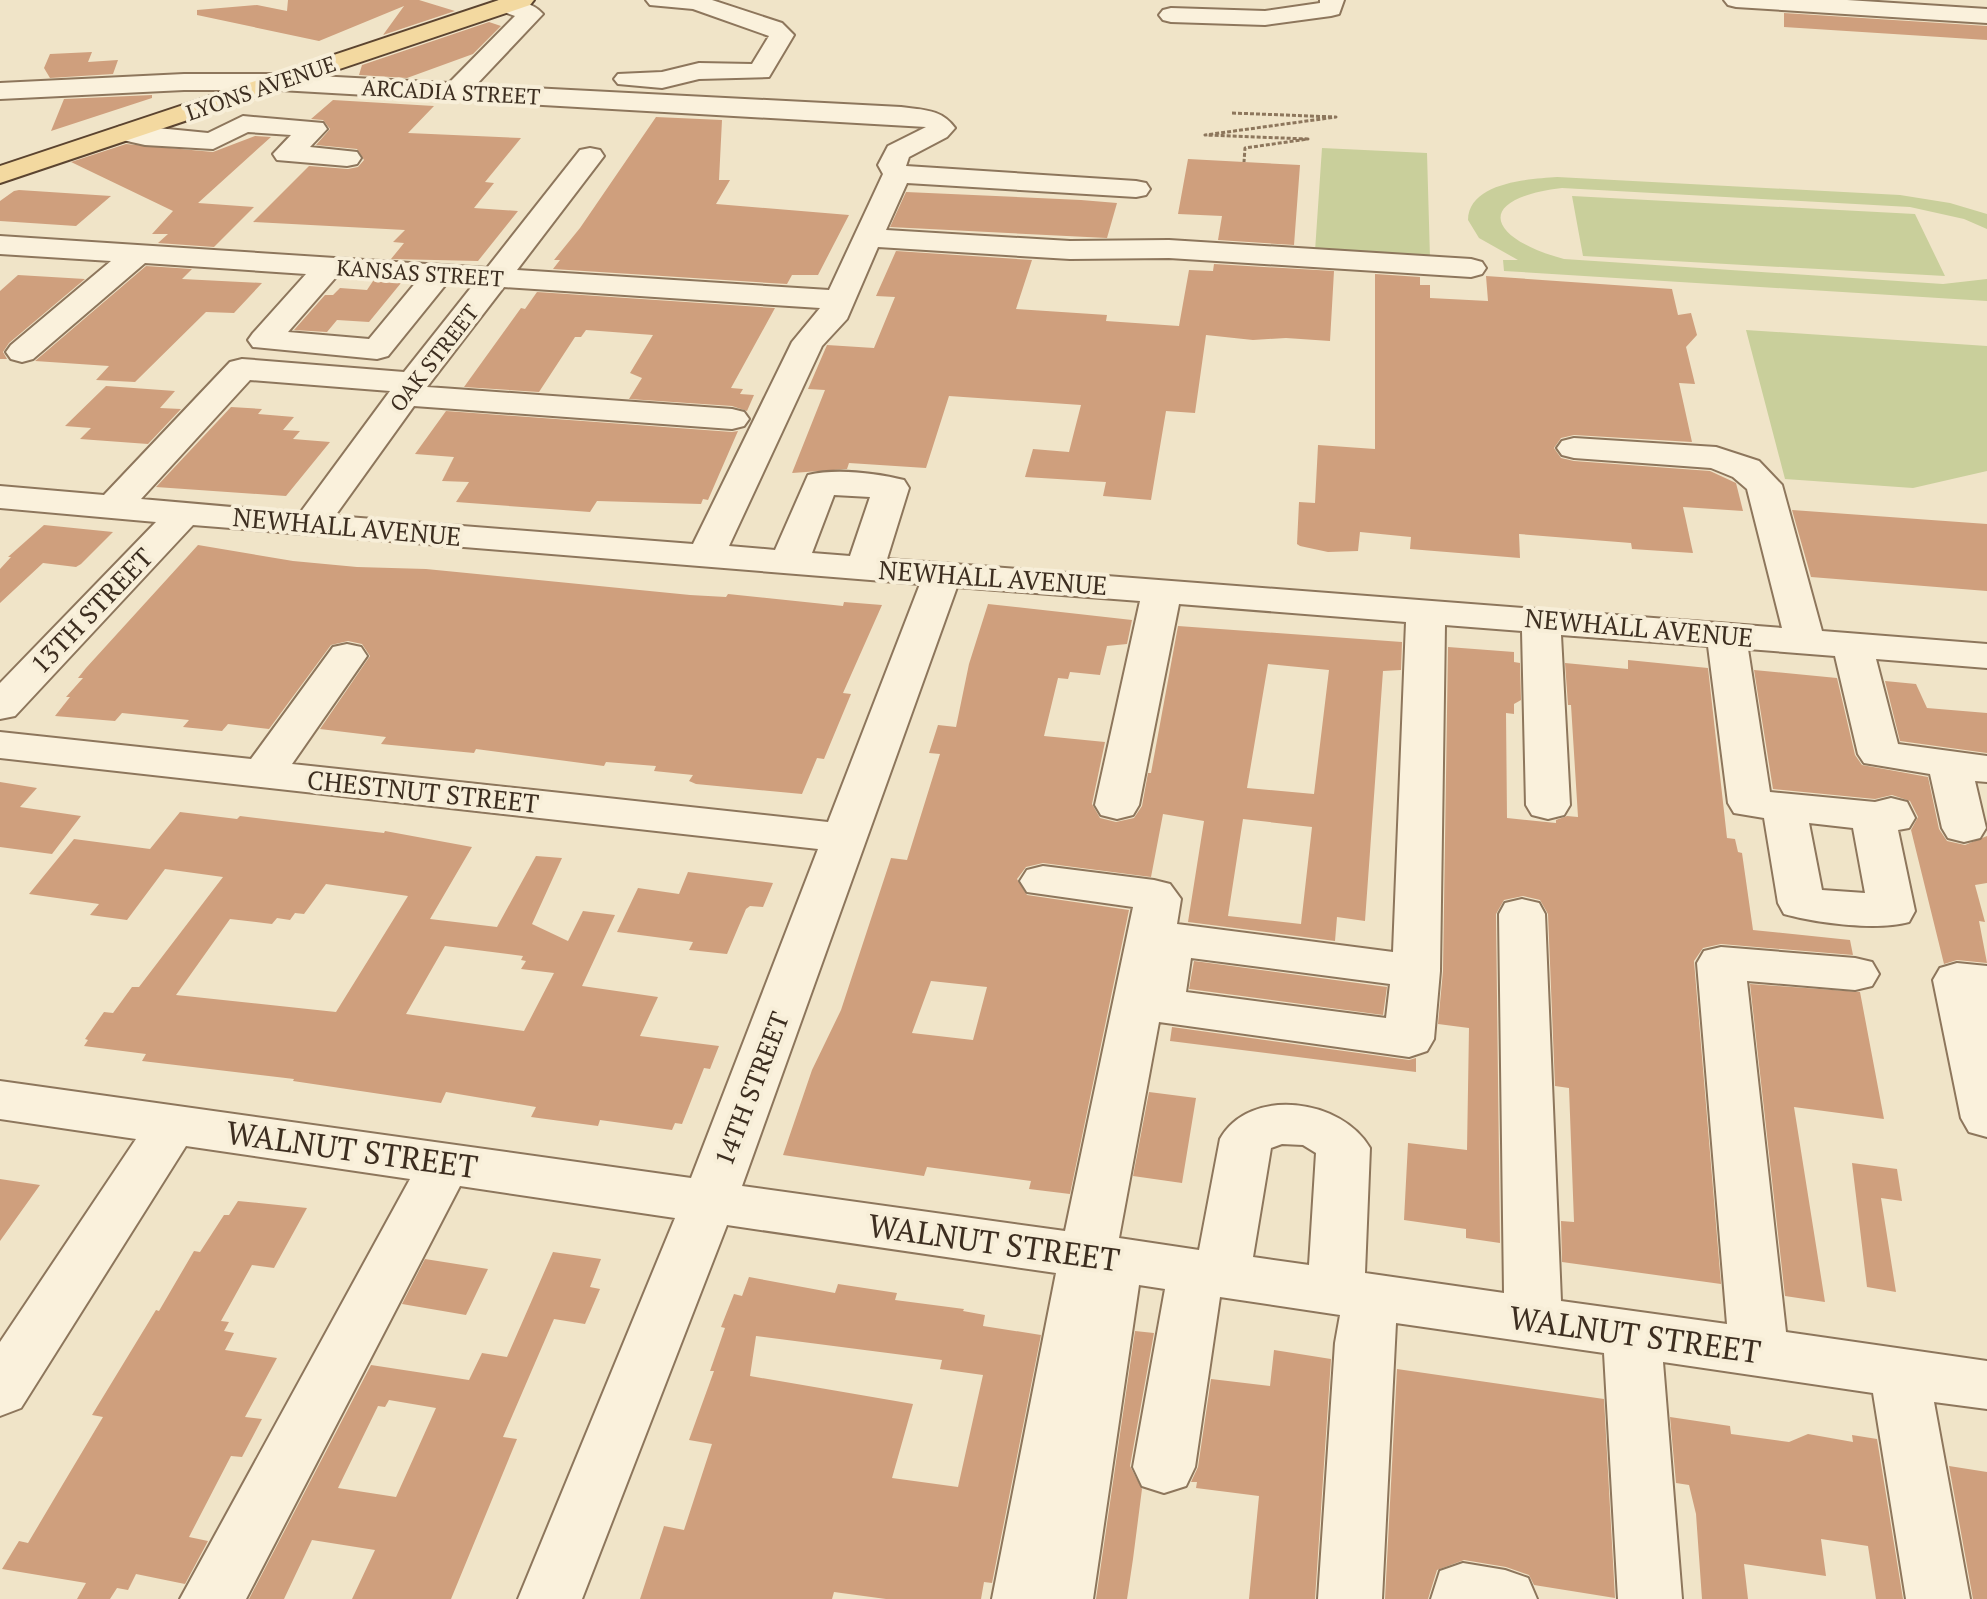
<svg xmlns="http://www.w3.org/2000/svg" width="1987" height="1599" viewBox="0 0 1987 1599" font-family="'PT Serif',serif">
<rect width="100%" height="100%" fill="#f0e4c8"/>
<path fill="#c9cf9b" d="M1322,148l105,5 3,105 -115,-7z
M1557,177l343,18 50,8 37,11v15l-23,-10 -54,-12 -348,-19c-91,11 -73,51 2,71l379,25 44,-5v22l-483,-30 -1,-11h15l-39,-22 -11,-18c1,-38 61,-41 89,-43z
M1572,196l343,18 30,62 -362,-20z
M1746,330l241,16v125l-74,17 -128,-9z"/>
<path fill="#cf9f7d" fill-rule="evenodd" d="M288,0h131l36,11 -72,24 21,-29 -85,35 -122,-26v-5l60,-5 30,6z
M1784,13l203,13v14l-203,-13z
M489,22l12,4 -28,28 -66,24 -48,-3 3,-10z
M92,52l-4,10 30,-2 -5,14 -63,4 -6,-10 6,-14z
M152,95v3l-101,33 13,-32z
M333,100l101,6 -26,27 113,5 -36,44 9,1 -20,25 44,3 -40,50 -87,-2 13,-16 -11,-1 12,-12 -152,-8 56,-56 39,3 10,-2 6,-7 -7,-11 -41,-4 14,-16 -7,-9 -12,-1z
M656,117l66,3 -3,60h11l-14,24 133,11 -31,60h-26l-5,9 -234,-15 7,-9h-6l26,-32z
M255,136l16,1 -73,66 56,4 -40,40 -56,-4 10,-9h-16l21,-23 -102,-49 55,-18 87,8z
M1188,159l112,6 -6,80 -76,-5 4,-24 -44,-2z
M14,191l5,-1 92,6 -35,30 -76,-5v-20z
M906,192l175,8 36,3 -10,35 -217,-11z
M896,251l136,9 -16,49 91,6 -1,6 73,5 10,-56 24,1 1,-7 120,7 -4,70 -44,-3 -33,2 -47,-5 -11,78 -29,-2 -15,89 -48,-4 3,-14 -81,-5 8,-28 36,3 12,-47 -132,-9 -23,72 -77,-5 -2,6 -55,4 33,-83 -17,-1 19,-44 47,3 21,-51 -19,-1z
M146,266l46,3 -10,10 80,4 -28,30 -28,-1 -71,70 -39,-2 13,-14 -74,-5z
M1375,274l45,3v8h10v13l58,3 -2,-25 186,13 6,26 13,-2 6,22 -11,12 9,37 -16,-1 13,59 -118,-7 -13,3 -7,10 7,10 13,3 136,10 26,12 7,28 -60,-4 10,46 -61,-4 -1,-6 -112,-9 1,24 -110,-9 1,-12 -51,-5 -2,19 -30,1 -28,-6 -3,-2 2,-42 16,1 3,-58 57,4z
M18,275l67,4 -76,64 -6,9 4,7h-7v-68z
M373,281l28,2 -32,39 -32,-2 -10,12 -33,-2 31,-35h8l7,-7 27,2z
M537,292l238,16 -44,80 12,1 -3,5 14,1 -7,16 -15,-5 -103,-7 13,-21 -12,-5 23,-38 -67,-5 -5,7h-6l-36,55 -75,-5 57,-79 4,1z
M106,386l69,5 -15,17 21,1 -33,35 -68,-5 11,-11 -26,-2z
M231,407l31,2 -4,5 36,3 -11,13 17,1 -7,8 37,3 -44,54 -130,-9z
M446,411l286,21 6,-1 -30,69 -5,-1 -2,5 -104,-3 -7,11 -134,-10 13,-20 -27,-1 12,-24 -39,-3z
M1792,510l195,14v67l-176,-14z
M44,525l69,7 -32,32 -5,3 -33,-4 -43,40v-34l11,-12h-3z
M198,545l95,16 64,6 69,2 264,26 36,2 2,-3 115,12 1,-4 38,3 -39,88 8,1 -27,65 -7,-1 -15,36 -106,-10 -7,-3 4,-6 -39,-4 2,-5 -50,-4 -2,4 -128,-17 -2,4 -93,-9 5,-7 -66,-8 50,-73 -8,-12 -14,-3 -17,4 -62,84 -41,-5 -6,7 -39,-4 6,-7 -67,-7 -7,8 -60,-5 15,-19h-4l17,-19h-5l8,-10z
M988,604l144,16 -5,24 -20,2 -7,29 -30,-3 -2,7 -10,-1 -14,58 61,6 -13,62 8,14 16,4 18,-4 8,-12 6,-33h3l27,-147 224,16 -1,28 -18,1 -18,250 -28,-4 -2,24 -147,-19 16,-101 -41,-7 -12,63 -108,-14 -17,4 -9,12 10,16 102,15 -59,284 -41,-5 2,-8 -104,-14 -3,9 -141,-21 29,-85 29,-60 50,-152 16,2 33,-106 -11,-1 9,-28 18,2 13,-63zM1268,664l61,6 -15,124 -67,-6zM1243,819l69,8 -11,97 -73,-8zM931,981l56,6 -14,53 -61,-7z
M1448,647l66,5v10l6,1 1,37 -7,4v10l-8,-1 1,105 49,5v-3l11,-4 11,1 -7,-112h-3l-3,-42 63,6v-9l80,8 19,170 8,1 3,13 4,1 11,77 97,10 3,15 -132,-11 -18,4 -9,13 27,323 -159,-22 -1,-41 13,1 -5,-134 -14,-2 -7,-172 -8,-14 -17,-4 -19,4 -8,14 4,329 -34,-5v-9l-62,-9 4,-77 59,7 2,-122 -31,-4 5,-53z
M1754,670l83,8 18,77 7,10 66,12 11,52 8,12 18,4 22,-9v47l-12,2 10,37 -6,-1 8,42 -30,-3 -13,4 -33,-134 7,-13 -8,-16 -18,-6 -17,4 -102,-10z
M1885,681l31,3 11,24 60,5v40l-87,-12z
M0,782l37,6 -17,19 61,9 -29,38 -52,-7z
M180,812l57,7 3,-3 144,17 1,-2 87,16 -42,72 67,8 39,-71 26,2 -30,66 36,17 15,-30 32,4 -33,71 76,11 -18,39 79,10 -9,23 -6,-1 -22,56 -7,-1 -3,7 -72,-10 -2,6 -67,-9 5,-10 -90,-15 -5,11 -148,-22 1,-2 -152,-18 4,-7 -62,-8 4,-6 -3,-1 19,-27 9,1 19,-26h7l84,-110 -58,-8 -38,51 -37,-5 9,-11 -70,-10 45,-55 76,10zM326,884l82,12 -72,116 -160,-17 54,-76 42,5 5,-6 13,2 5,-7 9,1zM445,946l78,10 -2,4 5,1 -5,8 33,4 -30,58 -118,-17z
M688,872l85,11 -10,24 -13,-1 -4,3 -19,45 -38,-4 4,-8 -76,-10 21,-44 41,6z
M1194,961l193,26 -4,28 -194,-26z
M1750,984l110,8 24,127 -90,-12 31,195 -40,-6z
M1172,1027l237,33 7,-2v14l-246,-31z
M1149,1092l47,6 -14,85 -49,-7z
M1852,1163l45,6 5,32 -21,-3 15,94 -29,-5z
M0,1179l40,6 -40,56z
M238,1201l69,7 -33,60 -22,-3 -31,56 8,1 -5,9 10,2 -9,17 52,8 -32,59 17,2 -20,38 -11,-1 -42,81 19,4 -23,43 -49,-10 -8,16 -11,-2 -7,11h-33l9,-16 -84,-14 17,-28 9,2 32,-54 43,-72 -11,-2 64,-105 3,1 35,-60 6,1 24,-37h5z
M553,1252l48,7 -11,28 10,2 -15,35 -31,-5 -51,118 14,2 -66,160h-99l23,-49 -63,-10 -28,59h-35l122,-234 98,15 13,-27 25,4zM389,1400l47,8 -40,89 -58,-9 40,-82 7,1z
M425,1259l63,10 -22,46 -64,-11z
M749,1277l86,16 3,-9 59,9 -2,7 69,9 -1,2 22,4 -2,11 58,9 -49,248 -8,-1 -3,17h-95l-52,-7 -2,7h-192l24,-73 20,4 28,-86 -23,-4 25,-69h-4l15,-43 -4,-1 13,-33 8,2zM756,1336l186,24 -2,9 43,6 -25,112 -66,-9 21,-74 -163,-28z
M1135,1331l19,2 -24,133 12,23 -9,70 -6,40h-31z
M1274,1350l57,9 -16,240h-66l10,-103 -63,-8 1,-6h-6l7,-15 13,-88 59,7z
M1397,1369l207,30 11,199 -81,-13 -5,-10 -23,-8 -42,-7 -27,10 -9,29h-43z
M1670,1417l60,9 1,8 58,8 19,-8 45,8 -1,-7 25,4 26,160h-27l-8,-53 -47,-7 5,37 -82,-12 4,35h-46l-6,-85 -7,-29 -13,-2z
M1949,1466l38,6v127h-14z"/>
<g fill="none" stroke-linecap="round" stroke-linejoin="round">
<g stroke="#8d765c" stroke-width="4">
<path id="minor" d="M499,0c15,0 34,2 44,14l-67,71 425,22c22,3 41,2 54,21l-8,9 -38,20 -3,9 230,15 10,2 4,6 -4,6 -10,2 -229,-14 -21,47 184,11 99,-1 302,19 11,3 4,6 -4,6 -11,3 -302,-19 -99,1 -192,-12 -31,72 -25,27 -93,200 46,4 33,-75c28,-7 68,-2 96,5l5,8 -22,71 895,69 -35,-139 -14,-12 -22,-9 -137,-10 -12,-3 -5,-7 5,-7 12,-3 142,9 43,14 23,24 40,146 165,13v24l-111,-9 22,85 89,12v26l-12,-1 11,47 -6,10 -16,4 -16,-4 -6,-10 -12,-54 -66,-11 -6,-9 -23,-98 -87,-7 22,143 105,10 16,-4 16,4 8,16 -6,10 -11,2 17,81 -6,11c-33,9 -92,1 -125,-8l-6,-11 -14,-85 -30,-5 -6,-10 -20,-157 -147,-11 9,170 -6,10 -16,4 -16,-4 -6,-10 -4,-174 -77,-6 -5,346 -6,68 -7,12 -18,6 -250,-35 -40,216 80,12 21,-111c30,-53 122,-40 150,9l-5,125 139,20 -5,-379 6,-11 17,-4 17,4 6,11 16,387 166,23 -30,-361 7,-12 17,-4 134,11 17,4 7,12 -7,12 -17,4 -108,-9 39,351 201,29v48l-53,-7 36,197h-64l-33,-206 -210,-31 19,237h-64l-14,-246 -208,-30 -14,276h-64l17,-256 5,-28 -120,-18 -25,170 -9,19 -22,7 -22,-7 -9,-19 32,-178 -26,-4 -46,314h-101l64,-326 -329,-48 -145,374h-64l157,-381 -215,-32 -214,413h-66l230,-420 -224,-33 -165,262 -21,8v-74l136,-203 -136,-20v-38l691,97 127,-329 -818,-91v-26l251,27 82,-112 14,-3 14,3 6,9 -75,108 536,58 92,-238 -727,-59 -178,191 -15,3v-36l156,-161 -156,-14v-22l104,9 126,-133 12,-3 162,13 69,-87 -26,-2 -59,73 -11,3 -124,-12 -5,-7 5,-7 53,-59 -161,-11 -112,96 -11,3 -11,-3 -5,-7 5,-7 100,-84 -111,-7v-18l487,32 93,-118 10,-2 10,2 4,6 -87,114 312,20 54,-116 -5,-9 10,-19 38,-19 -646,-37h-96l-184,9v-16l184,-9h96l169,9 66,-67 -16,-6 -4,-5zM337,276l80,5 -48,58 -81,-7zM504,287l316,21 -28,34 -99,202 -358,-28 79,-110 318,23 12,-3 5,-7 -5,-7 -12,-3 -305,-22zM250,380l140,11 -90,122 -159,-14zM834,495l36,2 -20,59 -38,-3zM957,587l183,14 -45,204 6,10 16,4 16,-4 6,-10 40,-201 227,18 -13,330 -216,-28 4,-25 -11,-15 -16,-4 -111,-14 -16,4 -7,11 7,11 106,15 -68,324 -323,-45zM1809,823l44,5 12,65 -43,-3zM1191,958l199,26 -4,34 -200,-26zM1282,1144l21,1 13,8 -7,112 -56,-8 18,-109z
M646,0h66l70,23 12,12 -25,42 -70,2 -37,9 -44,-4 -4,-5 4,-5 44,-2 37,-9 53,1 17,-28 -76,-27 -43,-4z
M1320,0h24l-5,14 -8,2 -66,9 -94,-3 -8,-2 -4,-5 4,-5 8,-2 94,3 55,-8z
M1724,0h123l140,9v14l-251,-16 -8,-2z
M243,116l80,7 4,6 -17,18 47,5 4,6 -4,6 -10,2 -70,-6 -4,-6 18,-19 -43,-3 -35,17 -68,-4 -27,-6 -4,-6 4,-6 9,-2 81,8z
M1957,963l30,3v171l-18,-5 -8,-14 -28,-138 7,-12z
M1463,1563l42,7 23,8 9,21h-106l9,-28z"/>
</g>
<g stroke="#5b4430" stroke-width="4">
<path id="major" d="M499,0h35l-4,5 -530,178v-17z"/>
</g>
<path stroke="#8d765c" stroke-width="3" stroke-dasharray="4 2" stroke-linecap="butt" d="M1232,113l104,4 -131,18 103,4 -63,9 -1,14"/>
<use href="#minor" fill="#faf1dc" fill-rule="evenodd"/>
<use href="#major" fill="#f3d9a0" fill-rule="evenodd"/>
</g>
<g text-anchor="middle" stroke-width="8" stroke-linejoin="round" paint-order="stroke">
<g font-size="22" fill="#3d2e20" stroke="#f7eed8">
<text transform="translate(261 88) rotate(-19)" y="8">LYONS AVENUE</text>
<text transform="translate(451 92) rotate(3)" y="8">ARCADIA STREET</text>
<text transform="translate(420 273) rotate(4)" y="8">KANSAS STREET</text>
<text transform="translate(434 358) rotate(-52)" y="8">OAK STREET</text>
</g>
<g font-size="26" fill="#3d2e20" stroke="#f7eed8">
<text transform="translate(347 527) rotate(5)" y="9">NEWHALL AVENUE</text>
<text transform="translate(993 578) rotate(4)" y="9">NEWHALL AVENUE</text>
<text transform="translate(92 611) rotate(-46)" y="9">13TH STREET</text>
<text transform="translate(1639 628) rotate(5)" y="9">NEWHALL AVENUE</text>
<text transform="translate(423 792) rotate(6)" y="9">CHESTNUT STREET</text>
<text transform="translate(752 1089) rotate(-69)" y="9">14TH STREET</text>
</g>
<g font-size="32" fill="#3d2e20" stroke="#f7eed8">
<text transform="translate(352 1150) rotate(8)" y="11">WALNUT STREET</text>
<text transform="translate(994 1243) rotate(8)" y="11">WALNUT STREET</text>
<text transform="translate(1635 1335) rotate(8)" y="11">WALNUT STREET</text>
</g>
</g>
</svg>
